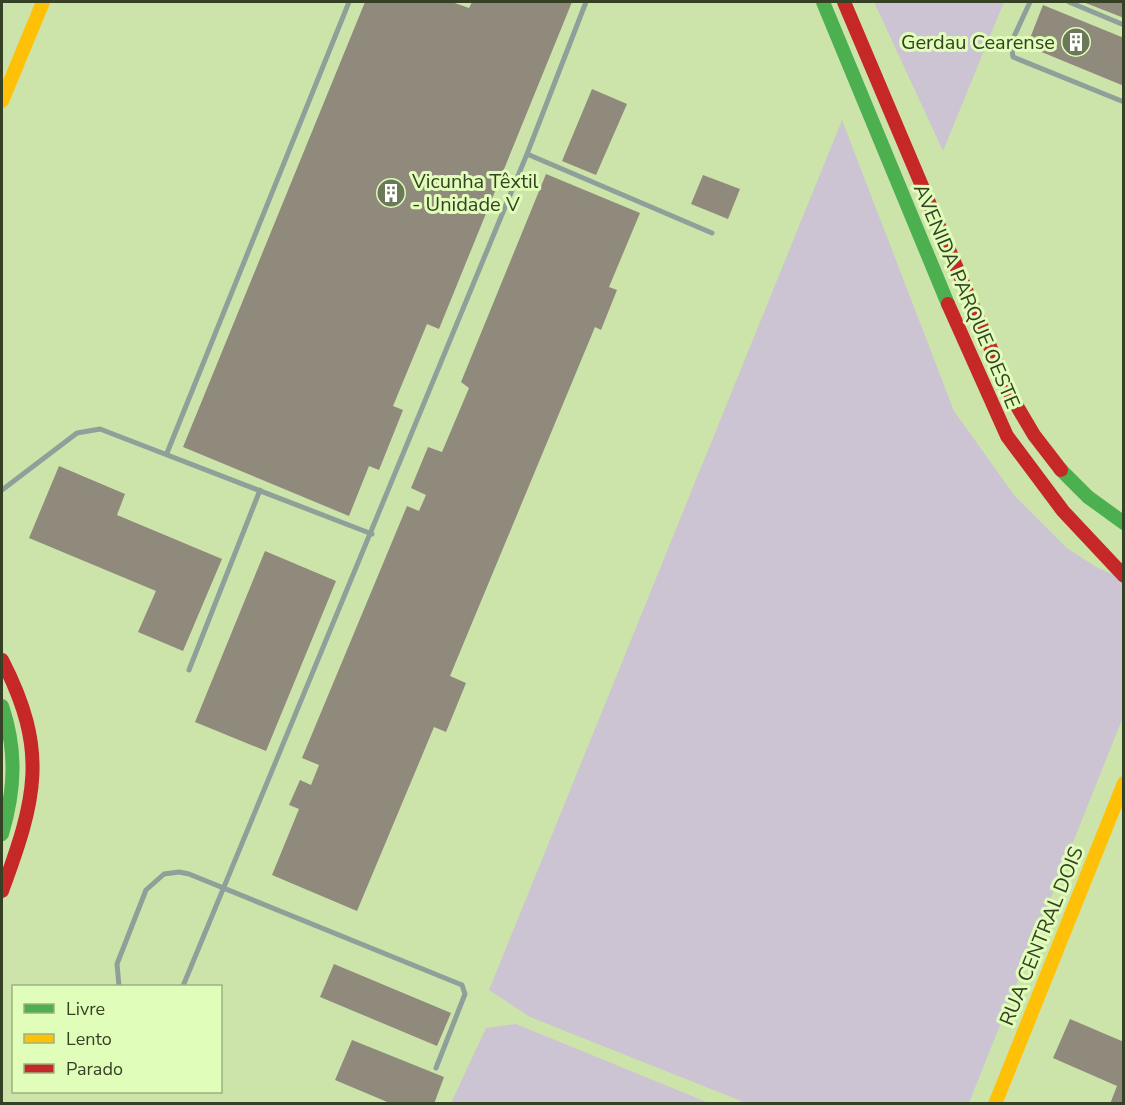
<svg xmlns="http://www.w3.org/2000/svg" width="1125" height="1105" viewBox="0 0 1125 1105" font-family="'Nunito Sans',sans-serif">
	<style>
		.built { fill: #cce4aa; fill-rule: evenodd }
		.green { fill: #ccc4d2 }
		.building { fill: #8f8a7c }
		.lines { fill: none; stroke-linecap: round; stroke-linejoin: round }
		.lane { stroke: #8ea099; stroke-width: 5 }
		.fast { stroke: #4caf50; stroke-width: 14 }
		.slow { stroke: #ffc107; stroke-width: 14 }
		.jam { stroke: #c62828; stroke-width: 14 }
		.labels { text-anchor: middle; stroke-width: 6; stroke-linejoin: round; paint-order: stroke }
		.poi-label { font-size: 20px; fill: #354025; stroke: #e0fdb9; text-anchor: end }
		.street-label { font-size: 20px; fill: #354025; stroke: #e0fdb9 }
	</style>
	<rect width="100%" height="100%" fill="#d1e1bb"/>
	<path class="built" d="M2 2H1123V1103L2 1104ZM14 986H220V1092H14Z"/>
	<path class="green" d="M874 2H1004L943 151Z
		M842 120 954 411 1014 495 1067 548 1096 567 1123 579V717L969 1103H746L530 1017 489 990Z
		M516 1024 709 1103H451L486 1028Z"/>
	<path class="building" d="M365 2H452L469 8 472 2H572L439 329 427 324 393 406 403 410 379 470 369 466 349 516 183 447Z
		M1083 2H1124V18Z
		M1043 5 1124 38V86L1027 46Z
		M592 89 627 104 596 175 562 161Z
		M546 174 640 213 609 287 617 290 601 330 595 327 450 676 466 683 446 732 434 727 357 911 272 875 299 809 289 805 300 780 311 785 319 765 302 758 407 506 419 511 426 495 411 488 428 447 442 452 469 388 461 382Z
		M703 175 740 189 728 219 691 204Z
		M59 466 125 494 117 515 222 559 183 651 138 632 156 591 29 538Z
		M265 551 336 581 266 751 195 722Z
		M334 964 451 1013 437 1046 320 997Z
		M1070 1019 1124 1042V1104H1110L1117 1086 1053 1058Z
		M352 1040 444 1077 434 1104H392L335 1080Z"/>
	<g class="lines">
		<path class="lane" d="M1030 2 1011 43 1013 57 1124 102
			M1069 2 1124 25
			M527 154 712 233
			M167 453 349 2
			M2 490 77 433 100 429 372 534
			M189 670 260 490
			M119 986 117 964 146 890 164 874 179 872 189 874 462 985 465 994 436 1068
			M183 986 527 154 586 2"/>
		<path class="fast" d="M823 2 948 304
			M1061 470 1088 497 1124 523
			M2 706C17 750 15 790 2 834"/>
		<path class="slow" d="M2 101 43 2
			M995 1104 1124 783"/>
		<path class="jam" d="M844 2 1011 396 1034 435 1061 470
			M948 304 1007 436 1063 511 1124 576
			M2 660C49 751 36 799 2 891"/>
	</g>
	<defs>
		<g id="building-disc" transform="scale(1.5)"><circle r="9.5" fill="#6c785a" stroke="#e0fdb9"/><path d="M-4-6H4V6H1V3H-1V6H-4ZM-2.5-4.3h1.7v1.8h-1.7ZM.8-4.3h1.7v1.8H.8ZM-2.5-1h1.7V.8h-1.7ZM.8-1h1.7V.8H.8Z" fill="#fff"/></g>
	</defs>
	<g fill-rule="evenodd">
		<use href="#building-disc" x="1076" y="42"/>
		<use href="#building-disc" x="391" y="193"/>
	</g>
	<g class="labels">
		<g class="poi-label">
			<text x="1055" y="49">Gerdau Cearense</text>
			<text x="412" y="188" text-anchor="start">Vicunha Têxtil<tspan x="412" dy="23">- Unidade V</tspan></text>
		</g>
		<g class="street-label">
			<text transform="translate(967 296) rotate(67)" y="7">AVENIDA PARQUE OESTE</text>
			<text transform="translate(1041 936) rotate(-68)" y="7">RUA CENTRAL DOIS</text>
		</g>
	</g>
	<rect width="1125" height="1105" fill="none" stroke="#354025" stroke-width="6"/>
	<rect x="12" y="985" width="210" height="108" fill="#e0fdb9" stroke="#9cb17e" stroke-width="1.5"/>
	<rect x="24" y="1004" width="30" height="9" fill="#4caf50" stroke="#9cb17e" stroke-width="1.5"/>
	<text x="66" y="1015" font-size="18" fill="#354025">Livre</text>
	<rect x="24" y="1034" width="30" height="9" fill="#ffc107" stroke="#9cb17e" stroke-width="1.5"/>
	<text x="66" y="1045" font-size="18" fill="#354025">Lento</text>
	<rect x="24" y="1064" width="30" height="9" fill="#c62828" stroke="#9cb17e" stroke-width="1.5"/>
	<text x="66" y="1075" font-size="18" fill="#354025">Parado</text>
</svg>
